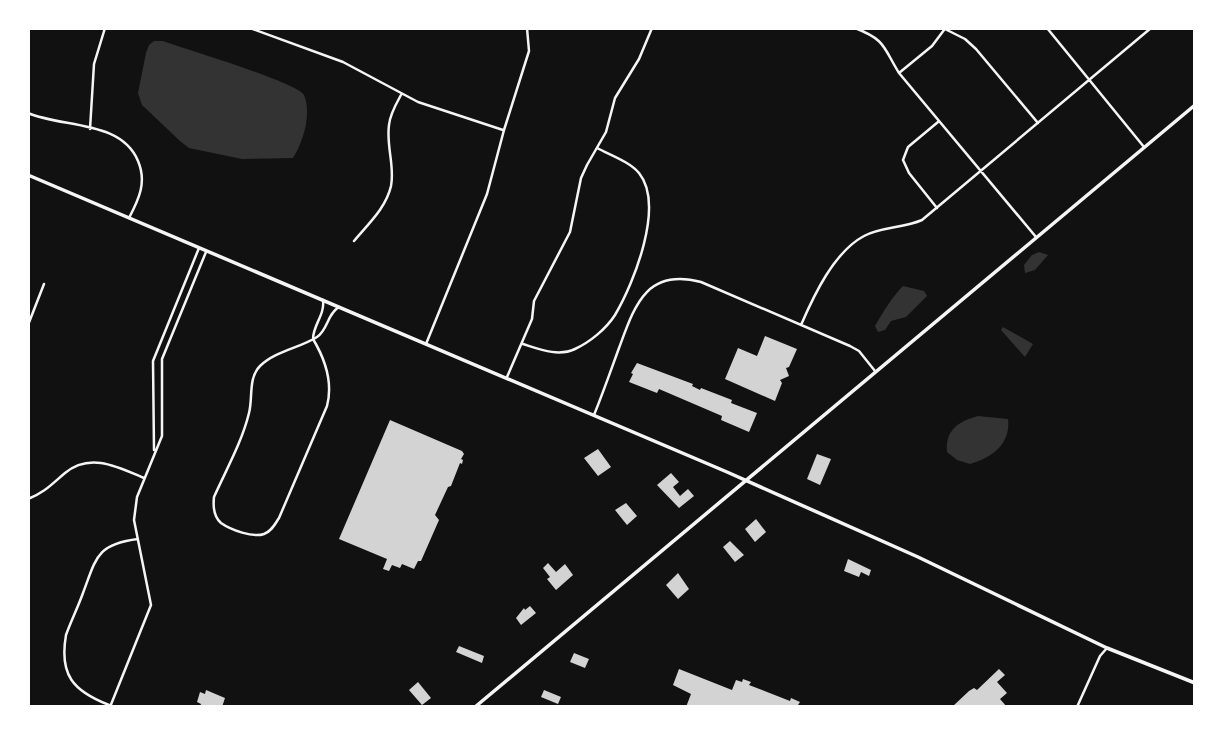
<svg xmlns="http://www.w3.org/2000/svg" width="1223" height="735" viewBox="0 0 1223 735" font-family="'DejaVu Sans',sans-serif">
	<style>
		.water { fill: #333 }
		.building { fill: #d3d3d3 }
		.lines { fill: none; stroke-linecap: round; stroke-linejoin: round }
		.minor { stroke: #f5f5f5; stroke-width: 2.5 }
		.secondary { stroke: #f5f5f5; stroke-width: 3.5 }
		.primary { stroke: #f5f5f5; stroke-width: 3.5 }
	</style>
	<rect width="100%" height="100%" fill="#111"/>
	<path class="water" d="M154 41H163C182 48 299 83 304 95 312 114 303 142 293 158L242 159 189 148 180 141 142 105 138 93 146 53 149 45Z
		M1039 252 1048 255 1035 270 1025 273 1024 265 1032 255Z
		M903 286 924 291 927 296 906 317 891 321 885 330 878 332 875 326C883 312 892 297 903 286Z
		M1003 327 1033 344 1025 357 1001 330Z
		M978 416 1008 419C1011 444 992 458 970 464L957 460 947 452C945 430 959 421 978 416Z"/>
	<path class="building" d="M765 336 797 349 789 367 786 368 789 376 780 380 782 383 775 401 725 379 738 348 757 356Z
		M637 363 693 384 692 386 700 390 701 388 732 400 731 403 757 413 749 432 721 420 722 416 659 389 657 393 629 382 633 374 631 373Z
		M390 420 462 451 464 454 461 459 463 460 462 464 460 463 451 486 448 487 435 515 439 520 421 561H418L414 569 402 564 400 568 392 565 389 571 383 569 387 559 339 539Z
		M598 449 611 467 598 476 584 458Z
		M817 454 831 459 820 485 807 479Z
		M671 473 679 482 673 487 680 496 688 489 694 496 679 508 657 485Z
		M626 503 637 516 627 525 615 510Z
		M756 519 766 532 755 542 745 529Z
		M730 541 744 555 735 562 723 547Z
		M848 559 871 570 869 576 861 572 859 577 844 571Z
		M548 563 556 572 565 564 573 575 556 590 547 579 550 577 543 568Z
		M678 573 689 589 678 599 666 585Z
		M530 606 536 613 521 625 516 618 524 608 525 610Z
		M459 646 484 656 482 663 456 652Z
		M574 653 589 659 585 668 570 662Z
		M679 669 732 690 736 680 742 682 743 679 751 682 749 685 790 701 791 698 800 702 798 705 803 707H686L691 694 673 685Z
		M999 669 1005 675 997 682 1007 693 1000 699 1007 707H952L969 691 974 688 977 690Z
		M418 682 431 698 422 705 409 690Z
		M206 690 225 698 222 707H200L201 704 197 702 200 692 205 694Z
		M544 690 561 697 558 704 541 697Z"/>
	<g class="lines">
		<path class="minor" d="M250 28 343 62 418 102 503 130
			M855 28C886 40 883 47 899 73L1036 237
			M1047 28 1144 147
			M945 29 965 39 976 49 1038 123
			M899 73 932 46 944 30
			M28 113C63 128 121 120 138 161 147 182 139 199 129 218
			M90 129 94 64 105 28
			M937 208 909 173 903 160 908 147 938 122
			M354 241C368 224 386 208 391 186 395 166 386 146 389 125 390 114 396 104 401 95
			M323 300C325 315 313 325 313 339 325 359 333 383 327 406L279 518C275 524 272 531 264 534 253 538 231 530 221 523 214 517 213 506 214 497 226 470 242 442 249 413 253 398 248 378 260 366 275 351 300 348 317 337 328 330 327 314 339 307
			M28 325 44 284
			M801 325C814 295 834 252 864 236 880 227 904 228 922 220L1151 28
			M426 344 487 194 504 130 529 51 527 28
			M523 344C539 349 558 357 575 349 590 342 606 329 615 315 634 283 665 205 639 173 630 162 610 155 597 148
			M507 377 532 319 534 301 570 232 581 178 587 165 606 132 615 98 639 59 652 28
			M594 415C603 393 611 370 619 348 635 305 646 268 701 282L850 346 859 351 875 371
			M154 450 153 361 199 248
			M28 499C44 493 52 484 65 473 90 452 118 467 144 478
			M109 705C73 691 59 675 66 635 71 621 78 607 83 593 96 559 96 544 138 539
			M110 707 151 605 134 520 137 497 162 436V359L206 252
			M1077 707 1100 656 1107 648"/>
		<path class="secondary" d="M28 175 727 472 918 557 1107 648 1195 683"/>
		<path class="primary" d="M475 707 1195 105"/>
	</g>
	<rect width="1223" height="735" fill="none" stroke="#ffffff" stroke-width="60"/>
</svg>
